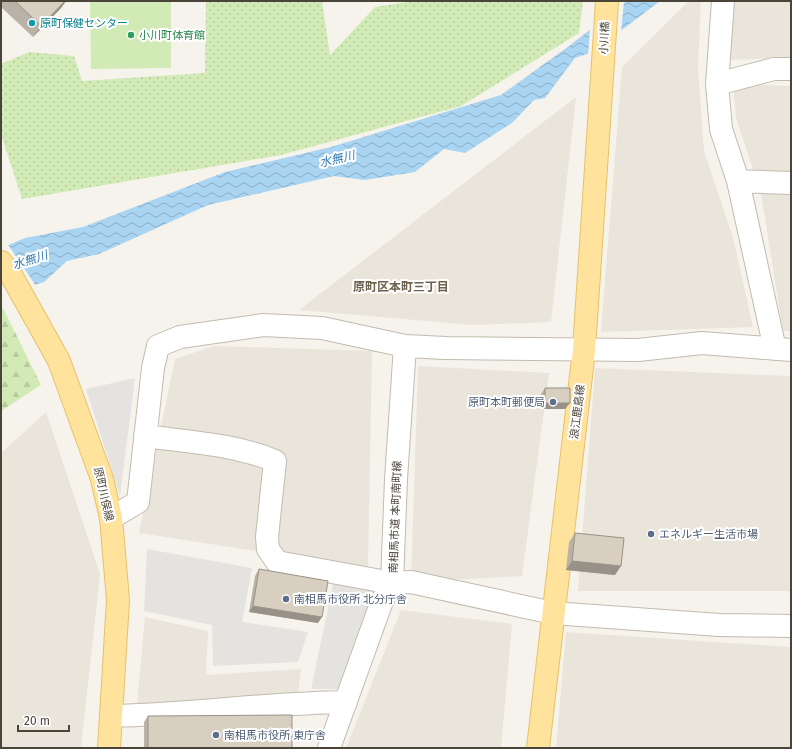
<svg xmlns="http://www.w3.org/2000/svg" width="792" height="749" viewBox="0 0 792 749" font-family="'Fira Sans','Noto Sans JP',sans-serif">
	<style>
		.residential { fill: #eae5da }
		.grass { fill: url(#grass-dots) }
		.forest { fill: url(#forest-firs) }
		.park { fill: #d2eab5 }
		.parking { fill: #e5e3e0 }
		.water { fill: url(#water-waves) }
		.pier { fill: #f6f3ec }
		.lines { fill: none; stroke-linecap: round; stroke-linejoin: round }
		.minor-casing { stroke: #c2bbae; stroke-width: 24 }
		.major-casing { stroke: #e6c16a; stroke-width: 24 }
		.minor { stroke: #fff; stroke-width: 22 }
		.major { stroke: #ffe39c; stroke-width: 22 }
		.wall { fill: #bab2a6 }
		.shaded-wall { fill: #979187 }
		.building { fill: #d8cfc1; stroke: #979187 }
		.culture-dot { fill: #0f9aa8; stroke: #fff; stroke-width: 1.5 }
		.leisure-dot { fill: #2e9e5b; stroke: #fff; stroke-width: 1.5 }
		.service-dot { fill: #5c6f8a; stroke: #fff; stroke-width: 1.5 }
		.labels { text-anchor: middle; stroke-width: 4; stroke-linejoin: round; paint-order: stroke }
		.culture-label { font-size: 11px; fill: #0d838f; stroke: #fff; text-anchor: start }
		.leisure-label { font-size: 11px; fill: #27864d; stroke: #fff; text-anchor: start }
		.street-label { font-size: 11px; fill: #4b4439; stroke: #fff }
		.service-label { font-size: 11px; fill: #4e5e75; stroke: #fff; text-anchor: start }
		.water-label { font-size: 12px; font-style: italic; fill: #2e7ab2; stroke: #fff }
		.neighbourhood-label { font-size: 12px; font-weight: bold; fill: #6e6250; stroke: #fff }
	</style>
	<defs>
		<pattern id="grass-dots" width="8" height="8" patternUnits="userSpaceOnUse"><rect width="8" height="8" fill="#d2eab5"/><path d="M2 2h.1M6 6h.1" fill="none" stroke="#b6ca9c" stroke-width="1.8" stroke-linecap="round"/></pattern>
		<pattern id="forest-firs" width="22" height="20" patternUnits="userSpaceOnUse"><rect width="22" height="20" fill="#d2eab5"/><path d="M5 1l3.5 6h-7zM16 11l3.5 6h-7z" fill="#b6ca9c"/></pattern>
		<pattern id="water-waves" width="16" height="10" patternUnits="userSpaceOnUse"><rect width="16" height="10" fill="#a9d4f2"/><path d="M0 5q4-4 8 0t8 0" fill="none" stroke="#8caec5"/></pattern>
	</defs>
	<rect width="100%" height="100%" fill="#f6f3ec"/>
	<path class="residential" d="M689 1H701L698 67 704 151 733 237 753 327 601 332 622 67Z
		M732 1H791V58L726 60Z
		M733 84 791 86V331H783L761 193 736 118Z
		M576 97 551 322 473 325 299 310Z
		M214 346 372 351 368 568 139 533 175 359Z
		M418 366 549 373 522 576 411 582Z
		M595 368 791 376V591H578Z
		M46 412 100 574 81 748H1V453Z
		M401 610 512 624 501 748H346Z
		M145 617 208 631 206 675 301 669 298 693 137 704Z
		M566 632 791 647V748H556Z"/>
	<path class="grass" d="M206 1H322L330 55 375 7 414 1H583L579 33 461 106 281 155 22 199 1 134V64L29 52 74 56 82 81 205 73Z"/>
	<path class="forest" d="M1 308H3L41 385 1 411Z"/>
	<path class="park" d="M90 1H171V68L91 69Z"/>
	<path class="parking" d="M135 378 120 496 86 389Z
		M147 549 252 568 242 622 308 632 298 662 213 666 212 625 144 611Z
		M334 580 374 588 340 689H311Z"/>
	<path class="water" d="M627 1H660L593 52 575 58 545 98 534 100 512 123 465 153 444 149 415 172 365 180 334 176 208 205 99 254 67 261 44 282 1 296V248L25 238 83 227 225 172 331 147 501 95 569 46Z"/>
	<path class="pier" d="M624 1 621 33 594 54 588 56 590 27Z
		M7 243 36 286 1 298V245Z"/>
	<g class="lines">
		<g class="minor-casing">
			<path id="minor" d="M723 1 717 84 721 129 738 181 775 349
				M717 84 774 69H791
				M738 181 791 183
				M145 436C188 442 235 444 275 461L267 537 268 549 277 562 392 583 411 582 553 613 719 625 791 626
				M111 518 138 502 153 368 158 346 180 337 263 325 322 328 405 346 446 348 638 350 702 343 791 350
				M113 716C191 714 268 703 346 702
				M329 748 382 601 392 583 396 479 405 346"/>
		</g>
		<g class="major-casing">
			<path id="major" d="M1 262 10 273 59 361 102 479 111 518 118 600 109 748
				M538 748 584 350 607 1"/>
		</g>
		<use href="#minor" class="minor"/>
		<use href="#major" class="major"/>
	</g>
	<path class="wall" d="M1 1H66L61 8 33 37 1 7Z
		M545 388 565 409H541V394Z
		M575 533 615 575 566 570 569 542Z
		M259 569 318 623 249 612 255 576Z
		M148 716 292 748H144V722Z"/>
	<path class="shaded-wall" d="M65 1H66L61 8 33 37 41 26Z
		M545 403H570L565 409H541Z
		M572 561 621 566 615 575 566 570Z
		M253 606 322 617 318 623 249 612Z"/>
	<path class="building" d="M15 1H65L41 26Z
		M545 388H570V403H545Z
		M575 533 624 538 621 566 572 561Z
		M259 569 328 581 322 617 253 606Z
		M292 715V748H148V716Z"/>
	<circle class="culture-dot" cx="32" cy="23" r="4"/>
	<circle class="leisure-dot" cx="131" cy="35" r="4"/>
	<g class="service-dot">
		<circle cx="553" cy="402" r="4"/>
		<circle cx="651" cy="534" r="4"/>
		<circle cx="286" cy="599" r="4"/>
		<circle cx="216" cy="735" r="4"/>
	</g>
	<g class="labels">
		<g class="culture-label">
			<text x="40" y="27">原町保健センター</text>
		</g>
		<g class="leisure-label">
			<text x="139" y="39">小川町体育館</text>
		</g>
		<g class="street-label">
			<text transform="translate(604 38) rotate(-87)" y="4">小川橋</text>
			<text transform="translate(577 412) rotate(-83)" y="4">浪江鹿島線</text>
			<text transform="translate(104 494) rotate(77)" y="4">原町川俣線</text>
			<text transform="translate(395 517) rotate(-88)" y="4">南相馬市道 本町南町線</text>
		</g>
		<g class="service-label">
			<text x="545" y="406" text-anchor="end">原町本町郵便局</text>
			<text x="659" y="538">エネルギー生活市場</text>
			<text x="294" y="603">南相馬市役所 北分庁舎</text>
			<text x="224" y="739">南相馬市役所 東庁舎</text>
		</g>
		<g class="water-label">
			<text transform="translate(337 159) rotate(-13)" y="4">水無川</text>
			<text transform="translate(30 260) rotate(-18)" y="4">水無川</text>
		</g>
		<g class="neighbourhood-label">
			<text x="401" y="291">原町区本町三丁目</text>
		</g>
	</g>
	<rect width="792" height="749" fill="none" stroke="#4b4439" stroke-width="4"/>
	<path d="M18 725v6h51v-6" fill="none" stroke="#4b4439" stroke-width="2"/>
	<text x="24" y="725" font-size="12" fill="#4b4439" stroke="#ffffff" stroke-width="3" paint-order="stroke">20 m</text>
</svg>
